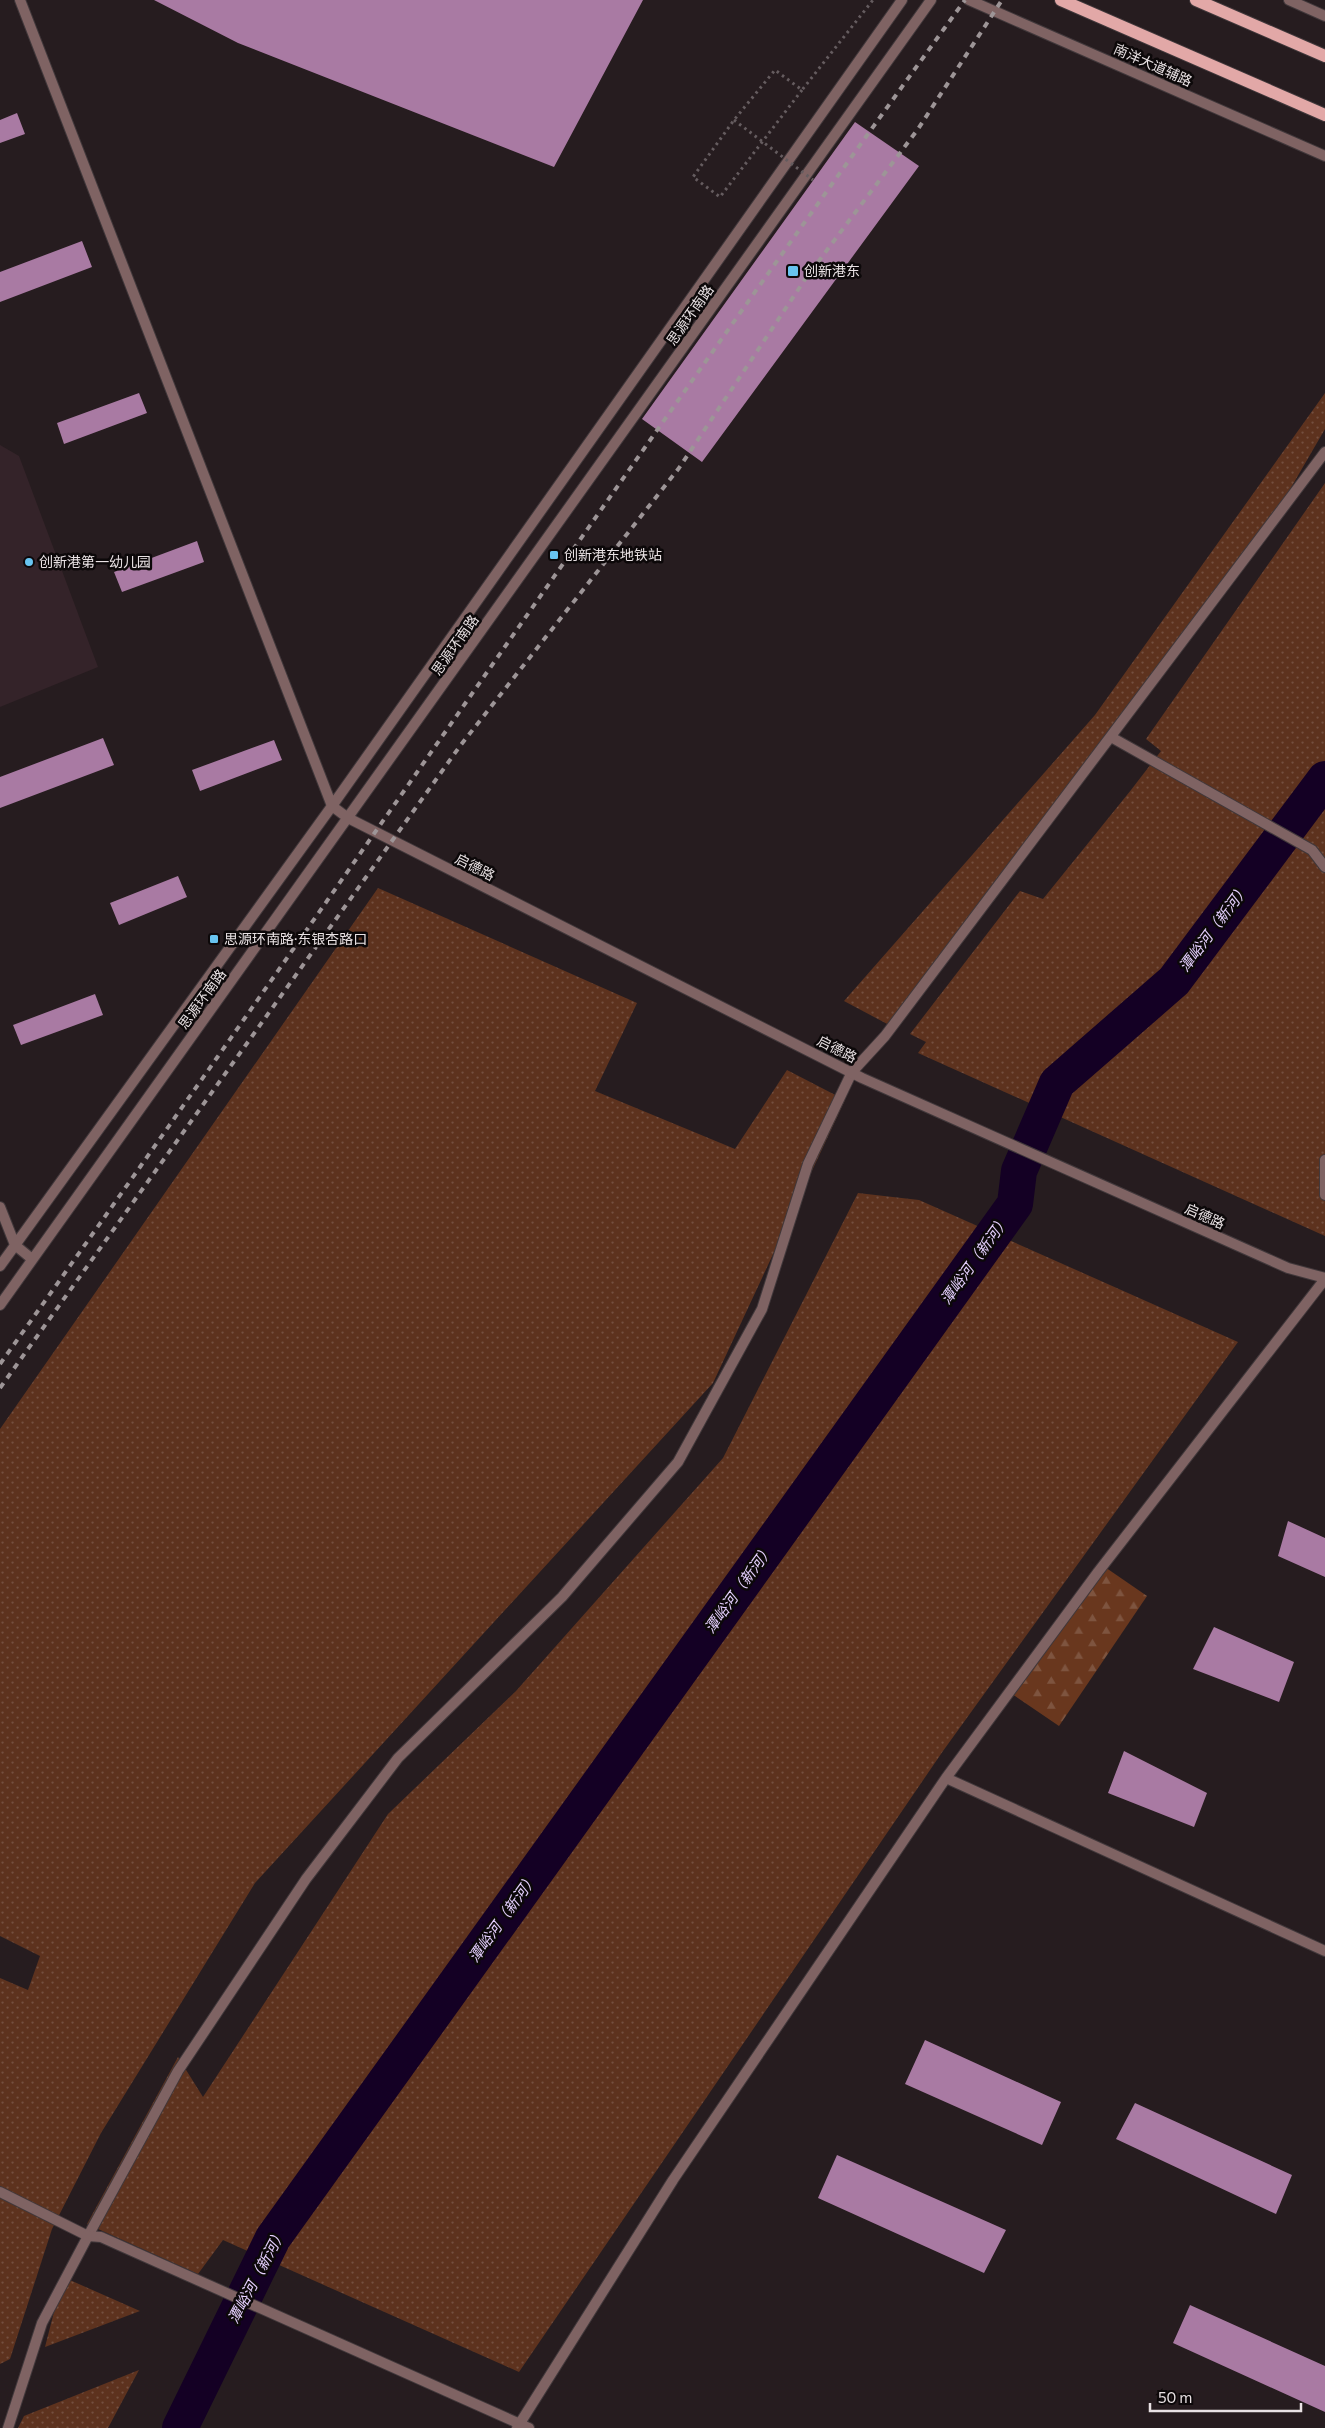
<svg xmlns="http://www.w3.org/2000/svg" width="1325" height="2428" viewBox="0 0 1325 2428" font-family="Commissioner,'Noto Sans SC',sans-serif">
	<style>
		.built { fill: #342329 }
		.green { fill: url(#green-dots) }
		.forest { fill: url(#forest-firs) }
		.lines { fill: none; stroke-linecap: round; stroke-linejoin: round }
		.river { stroke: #140024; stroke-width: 36 }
		.building { fill: #a97aa3 }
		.service-casing { stroke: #41383b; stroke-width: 12 }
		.minor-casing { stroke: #41383b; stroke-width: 12 }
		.tertiary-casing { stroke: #41383b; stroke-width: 12 }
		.primary-casing { stroke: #41383b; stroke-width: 14 }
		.path { stroke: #655c5f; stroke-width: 3; stroke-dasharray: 2.5 4; stroke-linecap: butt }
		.service { stroke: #7f6363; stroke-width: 10 }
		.minor { stroke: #7f6363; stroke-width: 10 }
		.tertiary { stroke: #7f6363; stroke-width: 10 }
		.primary { stroke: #e2a8a7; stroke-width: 12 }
		.rail { stroke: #9d9597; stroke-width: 4; stroke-dasharray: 6 6; stroke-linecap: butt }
		.path-bridge { stroke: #655c5f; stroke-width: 3; stroke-dasharray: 2.5 4; stroke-linecap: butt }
		.poi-dot { fill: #68c4f0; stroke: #0c0809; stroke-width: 2 }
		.labels { text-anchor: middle; stroke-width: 5; stroke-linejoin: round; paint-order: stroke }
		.street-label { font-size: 14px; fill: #e9e2e4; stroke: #0c0809 }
		.poi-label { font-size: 14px; fill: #e9e2e4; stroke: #0c0809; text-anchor: start }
		.water-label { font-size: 15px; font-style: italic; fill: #e5d0fe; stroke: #0c0809 }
	</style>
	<defs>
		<pattern id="green-dots" width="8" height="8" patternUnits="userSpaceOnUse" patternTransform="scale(1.25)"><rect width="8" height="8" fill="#5d321e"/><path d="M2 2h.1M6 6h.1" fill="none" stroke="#744f3f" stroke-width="1.8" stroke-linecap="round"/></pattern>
		<pattern id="forest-firs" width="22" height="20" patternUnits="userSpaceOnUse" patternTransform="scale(1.25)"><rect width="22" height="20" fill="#69371e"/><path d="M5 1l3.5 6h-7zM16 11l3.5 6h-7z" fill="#7e543f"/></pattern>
	</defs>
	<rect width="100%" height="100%" fill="#261c1f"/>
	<path class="built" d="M0 445 19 456 98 667 0 707Z"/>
	<path class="green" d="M1325 393V429L1249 560 891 1026 844 1001 1095 715Z
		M1325 483V1236L918 1053 926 1042 910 1034 1020 891 1043 899 1131 790 1161 751 1146 739Z
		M378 888 637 1003 595 1091 735 1149 787 1070 845 1100 713 1383 255 1883 101 2133 52 2229 10 2359 0 2364V1978L28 1990 40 1956 0 1936V1429Z
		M858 1193 919 1200 1238 1342 943 1751 519 2372 223 2240 198 2274 87 2224 178 2057 203 2097 388 1814 516 1691 723 1458Z
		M63 2277 140 2311 45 2347Z
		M139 2370 108 2428H18L24 2416Z"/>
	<path class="forest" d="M1099 1563 1147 1596 1059 1726 1009 1692Z"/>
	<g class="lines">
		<path class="river" d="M180 2428 273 2238 1015 1204 1019 1171 1057 1083 1174 981 1325 779"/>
	</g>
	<path class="building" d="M154 0H643L554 167 238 43Z
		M17 113 25 134 0 143V120Z
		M855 122 919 166 702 462 642 419Z
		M82 241 92 267 0 302V272Z
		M139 393 147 413 64 444 57 423Z
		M197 541 204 562 122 592 114 572Z
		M103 738 114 765 0 808V777Z
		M274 740 282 760 200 791 192 770Z
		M178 876 187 897 119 925 110 903Z
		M95 994 103 1015 21 1045 13 1025Z
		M1288 1521 1325 1538V1577L1278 1556Z
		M1214 1627 1294 1662 1279 1702 1193 1669Z
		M1124 1751 1207 1793 1194 1827 1108 1793Z
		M925 2040 1061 2102 1042 2145 905 2084Z
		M1135 2103 1292 2175 1276 2214 1116 2139Z
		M837 2155 1006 2230 984 2273 818 2198Z
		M1190 2305 1325 2366V2412L1173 2343Z"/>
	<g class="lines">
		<g class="service-casing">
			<path id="service" d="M1111 737 1312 850 1325 867
				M1325 1160V1195
				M8 2428 42 2323 88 2236 178 2071 306 1879 398 1758 562 1597 678 1462 762 1309 808 1164 852 1072 885 1036 1325 452"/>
		</g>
		<g class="minor-casing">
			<path id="minor" d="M969 0 1325 156
				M1289 0 1325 16"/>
		</g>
		<g class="tertiary-casing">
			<path id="tertiary" d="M20 0 332 806 348 818 862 1078 1288 1268 1325 1278
				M0 1207 15 1245 32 1259
				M0 1266 332 806 902 0
				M0 1305 931 0
				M946 1778 1325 1951
				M0 2192 88 2236 101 2237 529 2428
				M517 2428 673 2180 946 1778 1098 1572 1325 1279"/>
		</g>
		<g class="primary-casing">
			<path id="primary" d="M1061 0 1325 115
				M1196 0 1325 56"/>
		</g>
		<path class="path" d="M802 90 720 197 693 177 734 120 775 70 802 90 873 0"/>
		<use href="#service" class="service"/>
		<use href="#minor" class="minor"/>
		<use href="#tertiary" class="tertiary"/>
		<use href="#primary" class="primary"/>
		<path class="rail" d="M0 1364C324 911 637 450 965 0
			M0 1388 460 746 679 468 806 278 918 129 1002 0"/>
		<path class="path-bridge" d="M734 120 813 180"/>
	</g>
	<g class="poi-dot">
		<rect x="787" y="265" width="12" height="12" rx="2.5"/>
		<rect x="549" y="550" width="10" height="10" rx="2.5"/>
		<circle cx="29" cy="562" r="5"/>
		<rect x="209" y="934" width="10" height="10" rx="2.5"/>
	</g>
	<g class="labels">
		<g class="street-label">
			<text transform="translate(1153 65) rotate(24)" y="5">南洋大道辅路</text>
			<text transform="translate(690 315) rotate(-55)" y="5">思源环南路</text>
			<text transform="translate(455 645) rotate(-55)" y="5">思源环南路</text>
			<text transform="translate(475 867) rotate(27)" y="5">启德路</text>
			<text transform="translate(202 999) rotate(-54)" y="5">思源环南路</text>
			<text transform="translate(837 1049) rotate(27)" y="5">启德路</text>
			<text transform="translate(1205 1216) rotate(24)" y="5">启德路</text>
		</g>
		<g class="poi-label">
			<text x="804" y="276">创新港东</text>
			<text x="564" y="560">创新港东地铁站</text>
			<text x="39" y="567">创新港第一幼儿园</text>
			<text x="224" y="944">思源环南路·东银杏路口</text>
		</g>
		<g class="water-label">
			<text transform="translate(1214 928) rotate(-53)" y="5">潭峪河（新河）</text>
			<text transform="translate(975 1260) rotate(-54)" y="5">潭峪河（新河）</text>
			<text transform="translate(739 1589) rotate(-54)" y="5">潭峪河（新河）</text>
			<text transform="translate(503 1918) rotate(-54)" y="5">潭峪河（新河）</text>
			<text transform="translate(257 2276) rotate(-62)" y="5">潭峪河（新河）</text>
		</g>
	</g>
	<path d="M1150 2403v8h151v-8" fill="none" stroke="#e9e2e4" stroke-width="2.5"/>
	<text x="1158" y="2403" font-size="15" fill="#e9e2e4" stroke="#0c0809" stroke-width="4" paint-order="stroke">50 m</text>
</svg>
